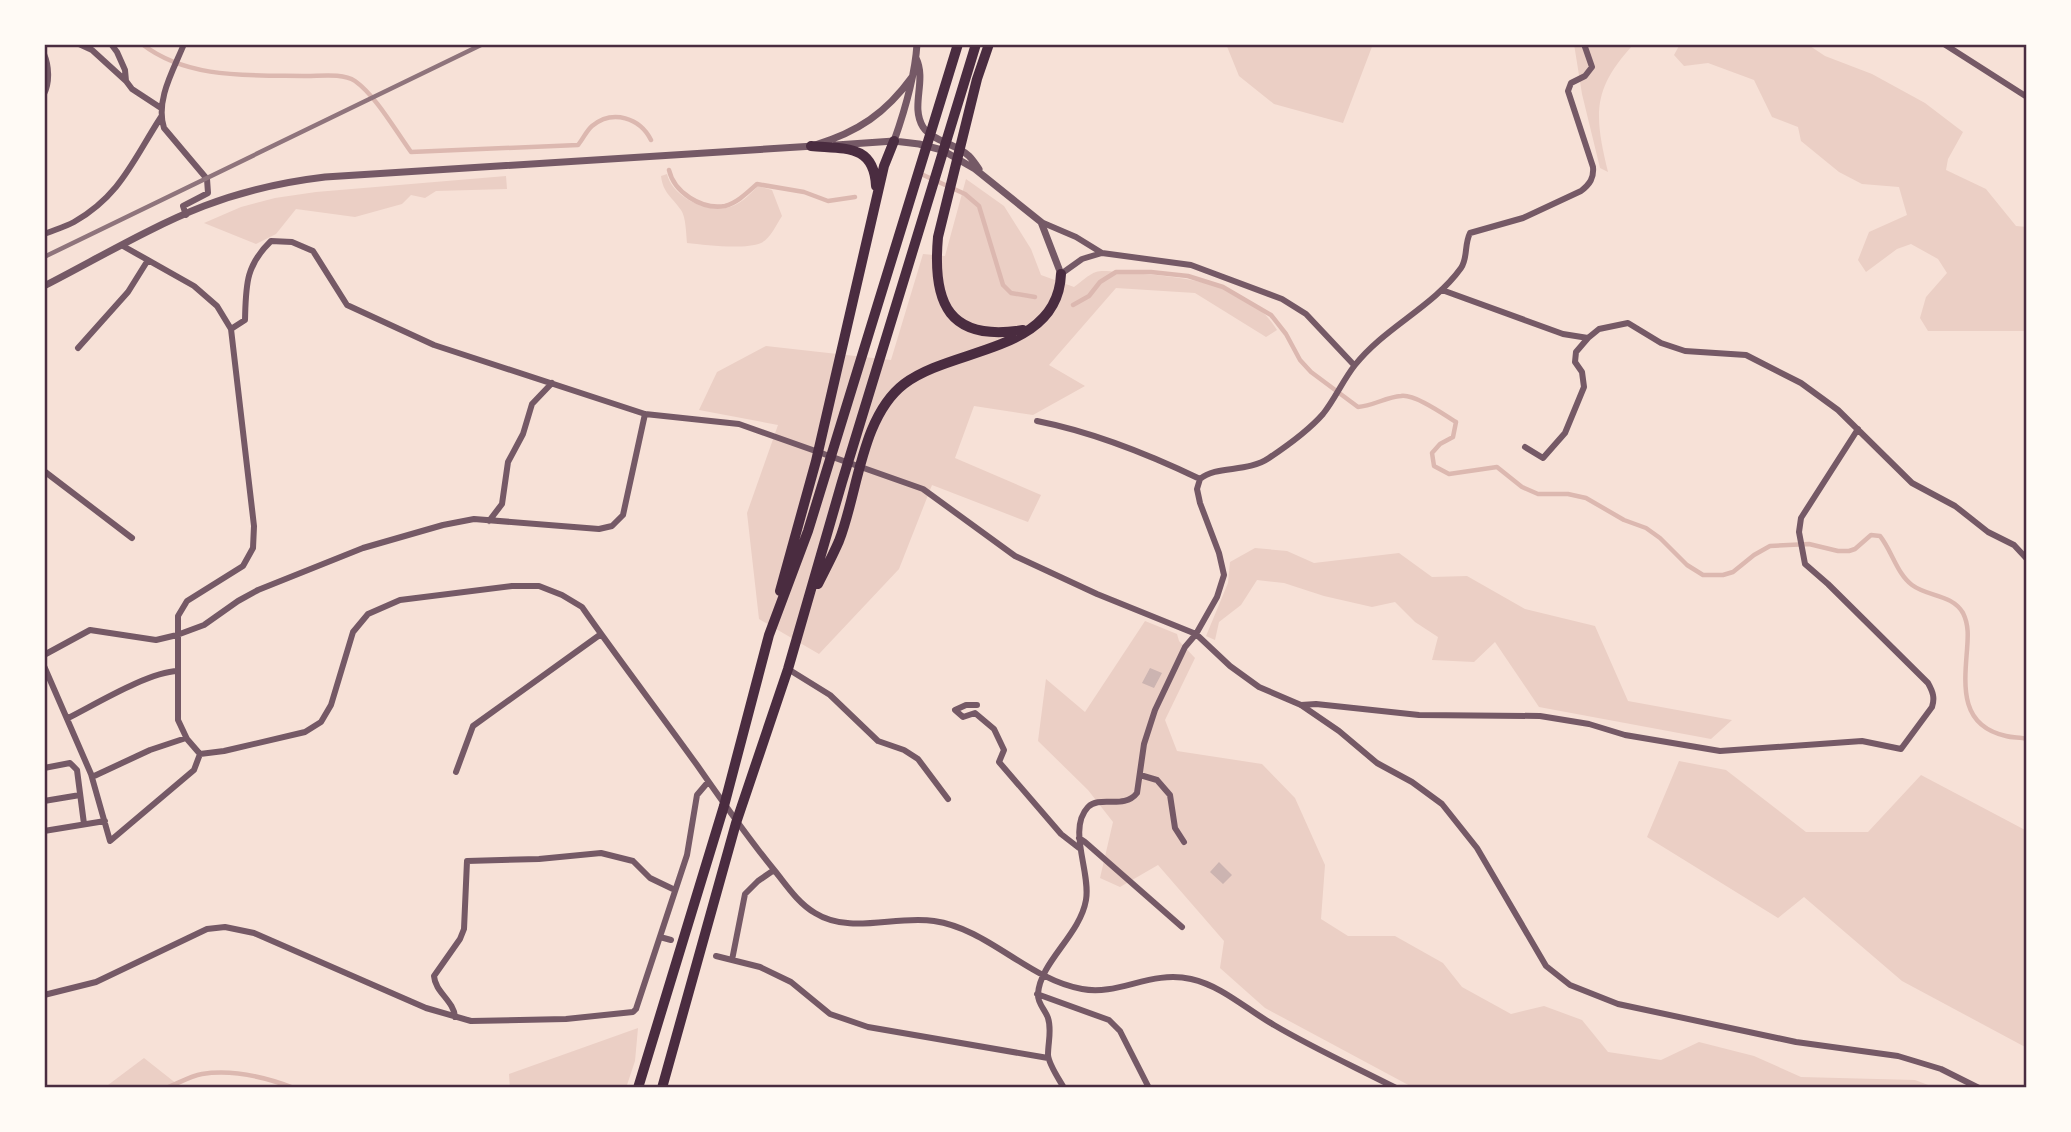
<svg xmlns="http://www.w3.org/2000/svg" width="2071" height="1132" viewBox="0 0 2071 1132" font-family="Signika,sans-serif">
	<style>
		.green { fill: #ebcfc5 }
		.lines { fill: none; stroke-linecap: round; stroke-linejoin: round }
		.stream { stroke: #dcb8b0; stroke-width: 4.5 }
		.building { fill: #ccb4b1 }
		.minor { stroke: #755966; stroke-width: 6 }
		.tertiary { stroke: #755966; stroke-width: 7 }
		.trunk { stroke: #4a2c40; stroke-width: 10 }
		.rail { stroke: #8f747c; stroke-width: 4.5 }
		.neatline { fill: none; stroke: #4a2c40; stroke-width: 2.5 }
	</style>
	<rect width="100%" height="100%" fill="#f7e1d7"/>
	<path class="green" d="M1226 44H1373L1343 123 1274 104 1239 76Z
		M1574 44H1634C1592 89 1594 114 1608 172L1600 168 1582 94Z
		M1680 44H1807L1825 56 1872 74 1925 103 1963 132 1948 159 1946 170 1986 189 2016 226 2027 227V331H1928L1920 318 1926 297 1947 273 1938 259 1911 244 1897 249 1866 272 1858 260 1869 232 1907 215 1899 187 1862 184 1839 172 1801 141 1798 127 1772 117 1754 80 1708 63 1684 66 1674 55Z
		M667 174C672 196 704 212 726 208 739 206 749 195 758 186L772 190 782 216C776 225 771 238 761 243 744 250 706 245 687 243 686 233 686 217 681 210 672 197 663 193 661 176Z
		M506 176 507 189 436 191 425 198 411 195 402 204 355 217 296 209 276 234 256 244 204 223 241 207 275 198 316 192Z
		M966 179 1004 206 1031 249 1041 275 1074 287C1080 283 1089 274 1096 272 1104 269 1119 273 1128 273 1178 276 1249 282 1277 330L1266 337 1195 293 1116 288 1049 365 1085 386 1033 415 974 406 955 458 1041 495 1028 522 932 485 899 569 819 654 759 619 747 513 778 425 699 410 717 372 766 346 891 360 923 254 945 256Z
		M1255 548 1287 551 1314 563 1399 553 1432 577 1467 576 1525 609 1595 626 1628 701 1732 720 1711 739 1539 707 1495 642 1474 662 1432 660 1438 637 1415 622 1395 602 1372 607 1324 596 1284 583 1257 580 1241 605 1219 622 1215 640 1206 636 1228 583 1230 562Z
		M1145 621 1177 634 1179 641 1195 658 1165 720 1177 751 1262 764 1295 798 1325 865 1321 919 1348 936H1395L1443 963 1462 987 1511 1014 1544 1006 1582 1020 1608 1052 1661 1060 1699 1042 1754 1056 1801 1077 1915 1080 1936 1088H1522L1518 1086 1513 1088H1414L1265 1008 1220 968 1224 941 1158 865 1120 887 1100 878 1113 822 1088 790 1038 741 1046 679 1085 712Z
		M1679 761 1726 770 1806 832H1868L1921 775 2027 831V1048L1902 981 1804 897 1778 918 1647 837Z
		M638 1028 635 1061 626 1088H510L509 1074Z
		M144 1058 182 1088H104Z"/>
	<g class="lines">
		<path class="stream" d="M142 44C188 80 252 75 307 76 321 76 343 73 355 81 376 96 395 130 411 152L578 145C583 139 587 130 592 126 613 109 640 118 651 140
			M669 170C674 192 701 210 725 206 737 203 748 192 757 184L804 192 828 201 855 197
			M921 174 965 194 979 206 1003 285 1011 293 1035 297
			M1073 305 1089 296 1100 282 1116 272H1151L1188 276 1223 287 1271 315 1286 334 1300 360 1311 372 1358 407C1373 406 1386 397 1401 396 1415 394 1443 414 1456 422L1453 437 1440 444 1432 453 1434 466 1449 474 1497 467 1522 487 1538 494H1568L1586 498 1624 520 1646 528 1660 538 1687 565 1703 575H1723L1733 572 1754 555 1770 546 1809 544 1838 551H1849L1855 549 1871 535 1880 536C1892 551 1897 574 1912 585 1928 597 1952 594 1963 613 1969 625 1968 637 1967 650 1964 687 1960 726 2006 736 2013 738 2020 737 2027 739
			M166 1088C177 1084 190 1076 202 1074 233 1069 265 1077 294 1088
			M595 1088H598"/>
	</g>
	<path class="building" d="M1150 668 1162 673 1154 688 1142 683Z
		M1219 862 1232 875 1223 884 1210 872Z"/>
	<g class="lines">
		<path class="minor" d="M79 44 92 50 126 81
			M111 44 117 52 125 70 126 81 132 89 161 108
			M184 44C174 69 155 100 164 128L207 179 208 193 183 206 186 215
			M1944 44 2027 97
			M44 54C49 66 50 82 44 94
			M1041 222 1076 237 1102 253
			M44 234C54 230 65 227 74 222 121 195 133 160 161 117
			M123 246 194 286 217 306 231 329 254 526 253 548 243 566 187 601 178 616V720L187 739 200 754 224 751 305 732 321 722 331 705 353 632 368 614 400 600 512 586H539L562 595 582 607C619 660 659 712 697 765 722 801 747 837 775 871 787 886 798 903 815 913 850 935 895 915 934 921 989 929 1027 979 1082 989 1119 996 1150 970 1191 979 1222 986 1246 1009 1274 1025 1313 1048 1355 1067 1396 1088
			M1061 274 1082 259 1102 253 1191 265 1282 299 1306 314 1354 365
			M1442 290 1563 334 1588 338 1599 329 1628 323 1661 343 1685 351 1746 355 1801 383 1838 410 1912 483 1955 506 1988 532 2014 545 2027 559
			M231 329 245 320C246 286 245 266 271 241L292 242 313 251 347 305 434 345 645 414 739 424 923 489 1015 556 1097 594 1196 634 1230 666 1259 687 1301 705 1339 731 1377 763 1412 782 1442 804 1477 848 1546 966 1570 985 1618 1004 1796 1042 1898 1056 1941 1069 1979 1088
			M78 348 128 292 148 260
			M1037 421C1093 432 1148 454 1200 479
			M1525 447 1543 458 1565 433 1584 387 1582 372 1575 362 1576 352 1588 338
			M44 471 132 538
			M489 521 502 504 508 462 523 434 532 404 552 383
			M44 655 90 630 156 640 177 635 204 625 238 601 258 590 363 548 443 525 474 519 599 529 612 526 623 515 645 414
			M44 666 91 774 110 841 194 770 200 754
			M788 669 830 695 878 741 904 750 918 759 948 799
			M977 705H966L955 710 963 717 975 713 994 729 1004 750 999 762 1061 834 1079 848
			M1301 705 1316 704 1419 715 1540 716 1589 724 1625 735 1720 751 1862 741 1901 749 1932 707C1935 698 1933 692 1928 683L1828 584 1805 564 1799 532 1801 518 1858 429
			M68 718C96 704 148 672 178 671
			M44 768 70 763 77 770 84 824
			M456 772 473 726 601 634
			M1140 775 1157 780 1170 795 1175 828 1184 842
			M92 777 150 750 186 738
			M44 801 80 795
			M44 831 105 821
			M1079 838 1085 842 1182 927
			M660 937 671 940
			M716 956 760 967 791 982 830 1014 868 1027 1048 1058
			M732 960 745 894 758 881 774 870
			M1037 994 1109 1020 1120 1031 1149 1088
			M44 995 96 982 207 929 225 927 254 933 426 1008 471 1021 566 1019 633 1012 636 1009 687 855 697 795 708 782
			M455 1017C454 1001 435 992 434 976L460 939 464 929 467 861 539 859 601 853 633 861 650 878 675 890
			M1064 1088C1059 1079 1049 1065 1048 1055 1048 1042 1052 1030 1048 1018 1045 1009 1037 1003 1038 994 1040 962 1080 935 1086 900 1091 872 1067 829 1088 807 1100 795 1124 810 1137 793L1144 744 1155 710 1185 647 1196 634 1217 597 1224 575 1219 553 1200 503 1197 489 1200 479C1217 465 1247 473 1269 458 1287 446 1309 430 1323 414 1335 399 1343 380 1355 365 1385 327 1433 307 1461 268 1468 258 1464 245 1470 233L1523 218 1581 191C1590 184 1594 178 1593 167L1568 91 1571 83 1585 76 1592 67 1584 44"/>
		<path class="tertiary" d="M916 58C927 81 910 106 923 127 932 141 957 144 969 156 973 160 976 165 979 169
			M894 141C905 110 915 76 917 44
			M815 145C858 132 886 113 912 77
			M836 145 894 141 919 144 942 150 975 169 1041 222 1061 274
			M44 286C95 260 150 227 204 206 243 191 283 182 325 177L814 146"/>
		<path class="trunk" d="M989 44 977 79 938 237C932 304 949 342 1023 330
			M811 146C845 149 874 144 876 186
			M818 584C825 570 833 555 839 541 858 493 861 417 904 384 952 347 1058 353 1061 274
			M780 591 816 461 884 166 894 141
			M638 1088 724 806 769 635 808 531 958 44
			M662 1088 736 823 788 669 842 482 976 44"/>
		<path class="rail" d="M44 257 483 44"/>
	</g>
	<rect width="2071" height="1132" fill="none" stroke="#fffaf5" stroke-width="91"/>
	<rect x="46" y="46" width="1979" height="1040" class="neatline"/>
</svg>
